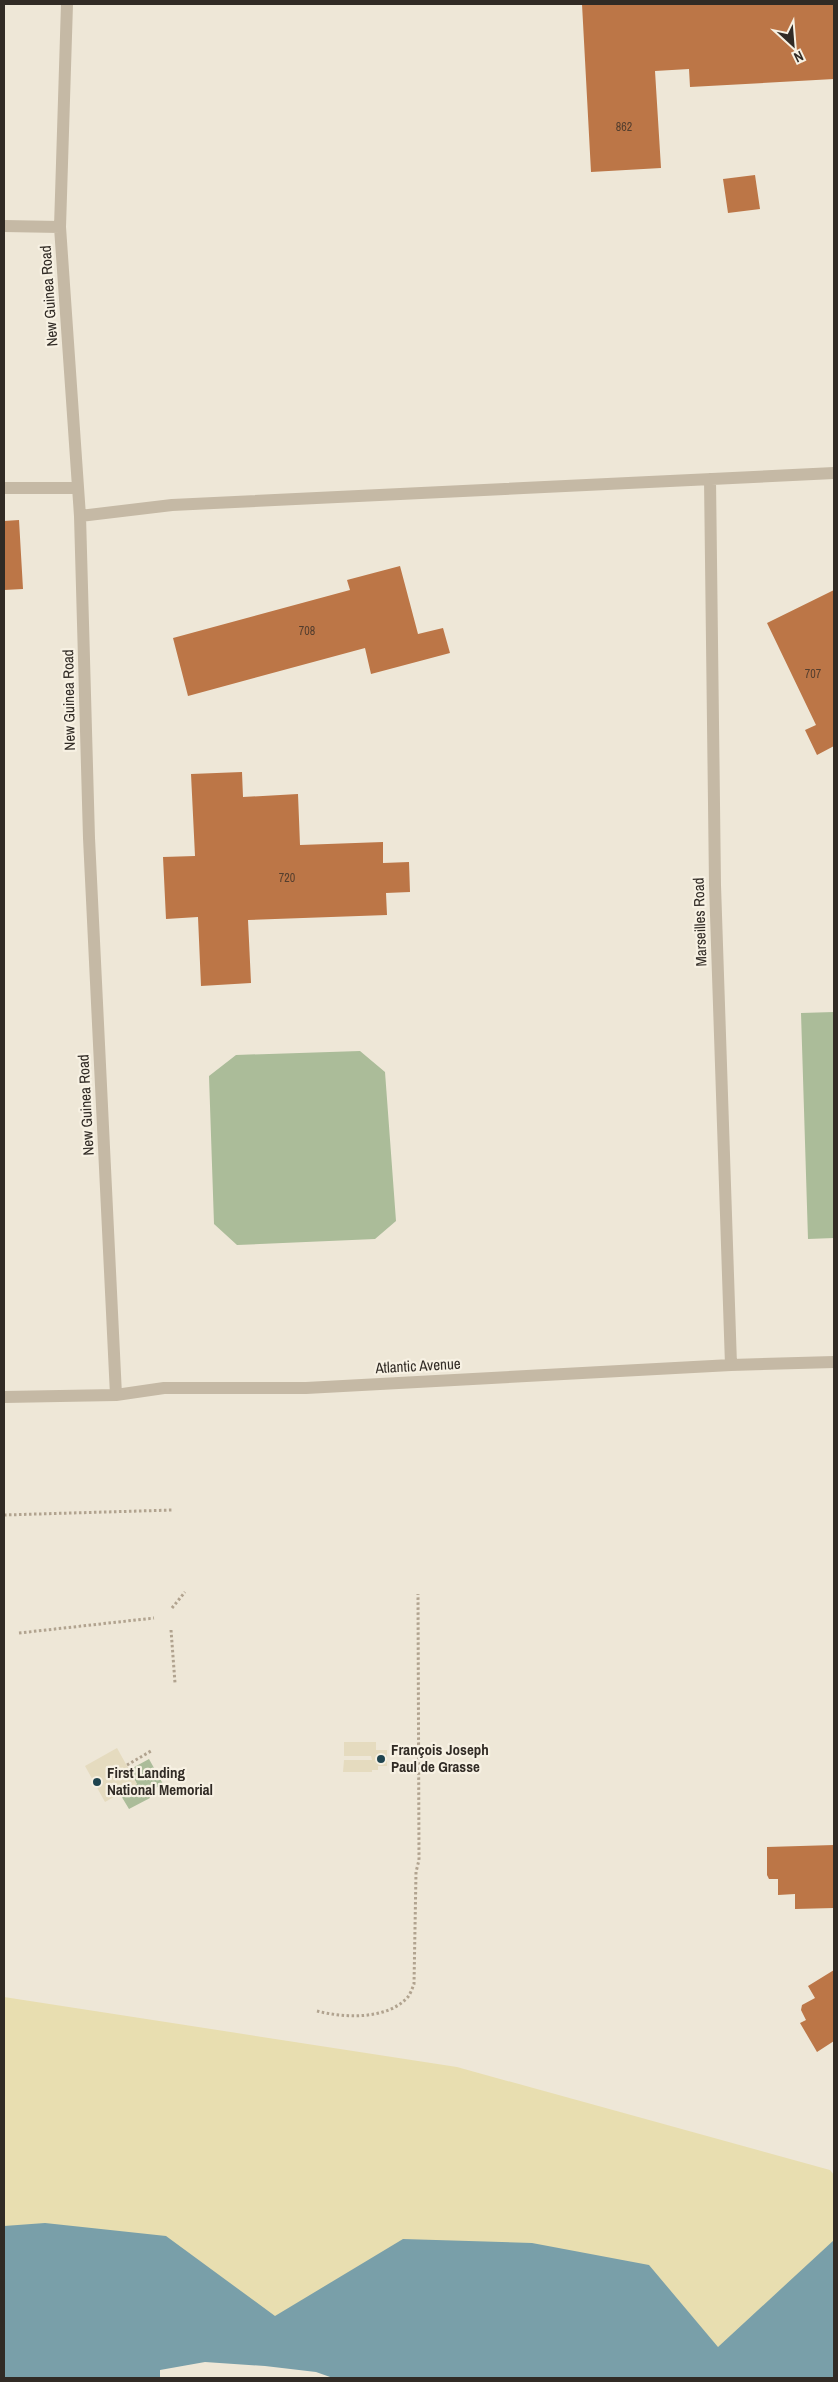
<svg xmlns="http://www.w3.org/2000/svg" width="838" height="2382" viewBox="0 0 838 2382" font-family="'Archivo Narrow',sans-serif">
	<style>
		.green { fill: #abbc99 }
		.sand { fill: #e8deb0 }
		.plaza { fill: #e5dbbf }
		.water { fill: #799fa9 }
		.pier { fill: #eee7d7 }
		.building { fill: #bc7647 }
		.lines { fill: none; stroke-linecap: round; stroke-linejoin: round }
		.path { stroke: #b1a38f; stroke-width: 3; stroke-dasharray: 2.5 2.5; stroke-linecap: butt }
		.minor { stroke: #c5b9a5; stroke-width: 12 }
		.poi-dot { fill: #1f444f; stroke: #f7f1e3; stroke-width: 2 }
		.labels { text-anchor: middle; stroke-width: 4.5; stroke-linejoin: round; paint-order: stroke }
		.number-label { font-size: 12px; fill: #543e2e }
		.street-label { font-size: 15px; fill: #312b25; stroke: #f7f1e3 }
		.poi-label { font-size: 15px; font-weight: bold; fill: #312b25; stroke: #f7f1e3; text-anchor: start }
	</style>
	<rect width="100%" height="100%" fill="#eee7d7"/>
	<path class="green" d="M834 1012V1238L808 1239 801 1013Z
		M360 1051 385 1072 396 1221 375 1239 237 1245 214 1224 209 1076 236 1055Z
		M149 1759 163 1784 147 1793 150 1798 129 1809 120 1794 137 1784 129 1770Z"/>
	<path class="sand" d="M4 1997 457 2067 830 2170 834 2175V2378H4Z"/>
	<path class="plaza" d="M344 1742H376V1750H387V1766H378V1770H372V1772H343L344 1760H372L371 1756H344Z
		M117 1748 137 1784 105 1802 85 1766Z"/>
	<path class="water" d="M45 2223 166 2236 275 2316 403 2239 532 2243 649 2265 718 2347 834 2240V2378H4V2226Z"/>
	<path class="pier" d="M205 2362 265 2366 316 2372 333 2378H160V2370Z"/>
	<path class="building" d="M582 4H834V79L690 87 689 69 655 71 661 168 591 172Z
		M755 175 760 209 728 213 723 179Z
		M19 520 23 589 4 590V521Z
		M400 566 418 634 443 628 450 653 371 674 365 648 188 696 173 638 350 590 347 580Z
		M834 590V746L817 755 805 730 816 725 767 623Z
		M242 772 243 797 298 794 300 845 383 842V863L409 862 410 892 386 893 387 915 248 920 251 983 201 986 198 917 166 919 163 857 195 856 191 774Z
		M834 1845V1908L795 1909V1894L778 1895V1879H769L767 1875V1847Z
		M834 1970V2041L817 2052 800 2023 806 2020 801 2010 802 2005 815 1998 808 1986Z"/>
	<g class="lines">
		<path class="path" d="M4 1515 173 1510
			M172 1608 185 1592
			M171 1630 175 1683
			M19 1633 154 1618
			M127 1765 151 1751
			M317 2011C344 2018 386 2020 407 1998 410 1995 412 1989 414 1984L416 1872 419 1860 418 1594"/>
		<path class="minor" d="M67 4 60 227 80 516 89 838 116 1395
			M4 226 60 227
			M710 479 715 885 731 1365
			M4 488H78
			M80 516 172 505 834 473
			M4 1397 116 1395 164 1388H306L731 1365 834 1362"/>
	</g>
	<g class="poi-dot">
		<circle cx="381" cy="1759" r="5"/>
		<circle cx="97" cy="1782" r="5"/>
	</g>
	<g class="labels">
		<g class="number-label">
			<text x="624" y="131">862</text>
			<text x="307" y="635">708</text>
			<text x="813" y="678">707</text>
			<text x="287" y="882">720</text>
		</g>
		<g class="street-label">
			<text transform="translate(49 296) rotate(-94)" y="5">New Guinea Road</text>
			<text transform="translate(69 700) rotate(-91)" y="5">New Guinea Road</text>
			<text transform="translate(700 922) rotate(-92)" y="5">Marseilles Road</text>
			<text transform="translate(86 1105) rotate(-93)" y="5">New Guinea Road</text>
			<text transform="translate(418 1366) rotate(-3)" y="5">Atlantic Avenue</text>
		</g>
		<g class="poi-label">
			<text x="391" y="1755">François Joseph<tspan x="391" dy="17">Paul de Grasse</tspan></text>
			<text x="107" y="1778">First Landing<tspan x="107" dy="17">National Memorial</tspan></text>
		</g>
	</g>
	<rect width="838" height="2382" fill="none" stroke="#312b25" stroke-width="10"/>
	<g transform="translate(793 45) rotate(154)" stroke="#f7f1e3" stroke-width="4" paint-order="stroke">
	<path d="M0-4L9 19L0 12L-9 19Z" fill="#312b25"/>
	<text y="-8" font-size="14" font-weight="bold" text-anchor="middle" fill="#312b25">N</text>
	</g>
</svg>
